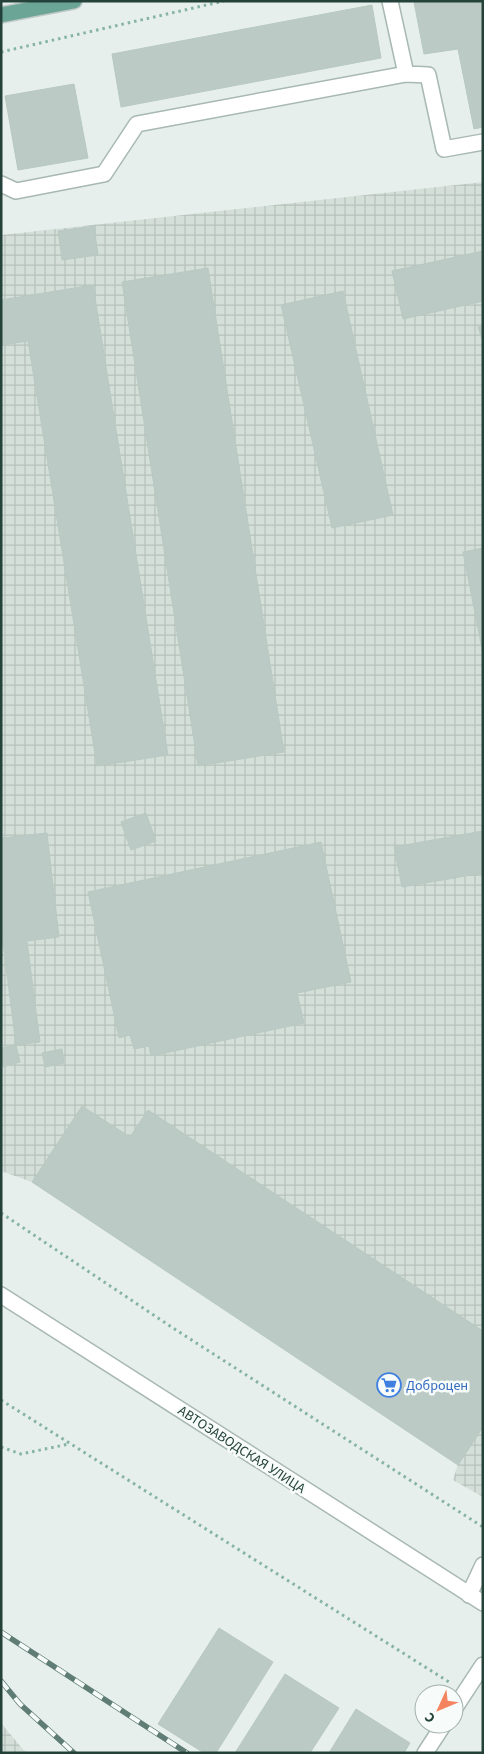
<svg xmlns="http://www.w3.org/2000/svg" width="484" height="1754" viewBox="0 0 484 1754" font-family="'Source Sans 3',sans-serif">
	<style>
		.industrial { fill: url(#industrial-grid) }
		.building { fill: #bbcac4; stroke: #b8c9c2 }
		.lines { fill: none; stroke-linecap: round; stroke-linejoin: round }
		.minor-casing { stroke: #a8b8b2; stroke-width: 18 }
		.major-casing { stroke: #c2cac8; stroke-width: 18 }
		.path { stroke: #86b3a5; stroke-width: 3; stroke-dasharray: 2.5 4; stroke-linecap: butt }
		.minor { stroke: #fff; stroke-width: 15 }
		.major { stroke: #6aa596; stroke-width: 15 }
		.rail-casing { stroke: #5f7d75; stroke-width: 5.5 }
		.rail { stroke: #f7fbf9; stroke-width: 4; stroke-dasharray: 11; stroke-linecap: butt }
		.labels { text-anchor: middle; stroke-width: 5; stroke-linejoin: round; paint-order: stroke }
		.shop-label { font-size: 14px; fill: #366cbe; stroke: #f7fbf9; text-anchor: start }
		.street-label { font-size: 14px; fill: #24423a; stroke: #f7fbf9 }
	</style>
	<defs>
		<pattern id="industrial-grid" width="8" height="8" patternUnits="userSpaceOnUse" patternTransform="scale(1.25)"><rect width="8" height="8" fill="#d4dfda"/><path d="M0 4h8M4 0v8" fill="none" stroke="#b6c1bc"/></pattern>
	</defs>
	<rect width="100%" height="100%" fill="#e6efeb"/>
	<path class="industrial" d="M483 182V1497L453 1480 458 1464 32 1182 1 1171V235Z
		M1 1723 26 1753H1Z"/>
	<path class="building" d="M418 1H483V127L474 129 458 49 424 54 414 2Z
		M372 5 381 58 121 107 112 54Z
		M74 84 88 158 18 170 5 96Z
		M94 226 98 255 62 260 58 231Z
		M483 251V301L403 319 392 271Z
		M208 268 284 752 198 766 122 282Z
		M93 285 168 755 97 766 28 341 1 345V300Z
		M343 291 393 515 332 528 281 305Z
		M483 325V342L478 327Z
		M483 548V654L463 552Z
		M146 813 156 841 131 850 121 822Z
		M483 831V873L402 887 394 847Z
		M47 833 59 937 27 941 40 1042 16 1045 1 927V838Z
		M321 842 351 982 297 993 304 1023 151 1056 149 1046 134 1049 130 1035 119 1038 88 892Z
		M16 1045 20 1062 3 1067 1 1048Z
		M62 1049 64 1063 45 1067 42 1053Z
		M82 1106 130 1137 148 1110 483 1331V1427L458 1465 32 1182Z
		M219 1628 273 1662 216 1753H204L158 1724Z
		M285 1674 339 1708 310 1753H235Z
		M356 1709 410 1743 404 1753H329Z"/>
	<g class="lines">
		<g class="minor-casing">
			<path id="minor" d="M390 1 406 74 428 75 444 149 483 142
				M1 184 16 191 104 174 137 124 406 74
				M1 1295 483 1603
				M469 1595 483 1565
				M454 1709 483 1665
				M425 1753 444 1724"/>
		</g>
		<g class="major-casing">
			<path id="major" d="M1 15 74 1"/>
		</g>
		<path class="path" d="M1 52 224 1
			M1 1213 173 1328 483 1527
			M1 1400 449 1682
			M1 1447 21 1454 69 1444"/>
		<use href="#minor" class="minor"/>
		<use href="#major" class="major"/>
		<g class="rail-casing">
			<path id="rail" d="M1 1632 187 1753
				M1 1681 20 1704 74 1753"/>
		</g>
		<use href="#rail" class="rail"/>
	</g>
	<defs>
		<g id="supermarket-ring" transform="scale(1.25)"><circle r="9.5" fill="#f7fbf9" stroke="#3f7fe0" stroke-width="1.5"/><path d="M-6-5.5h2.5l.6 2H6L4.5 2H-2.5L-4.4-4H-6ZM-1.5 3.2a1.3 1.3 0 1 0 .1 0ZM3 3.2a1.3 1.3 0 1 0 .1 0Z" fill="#3f7fe0"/></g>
	</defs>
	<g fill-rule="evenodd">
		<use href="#supermarket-ring" x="389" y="1385"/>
	</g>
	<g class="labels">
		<g class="shop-label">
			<text x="406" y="1390">Доброцен</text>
		</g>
		<g class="street-label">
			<text transform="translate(242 1449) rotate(33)" y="5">АВТОЗАВОДСКАЯ УЛИЦА</text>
		</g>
	</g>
	<rect width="484" height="1754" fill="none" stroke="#24423a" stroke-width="5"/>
	<g transform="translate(439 1709) rotate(226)"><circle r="24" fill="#f7fbf9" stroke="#a3b1ad"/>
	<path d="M0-4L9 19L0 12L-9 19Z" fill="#f4845f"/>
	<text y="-8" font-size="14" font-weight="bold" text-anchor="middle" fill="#24423a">С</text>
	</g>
</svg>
